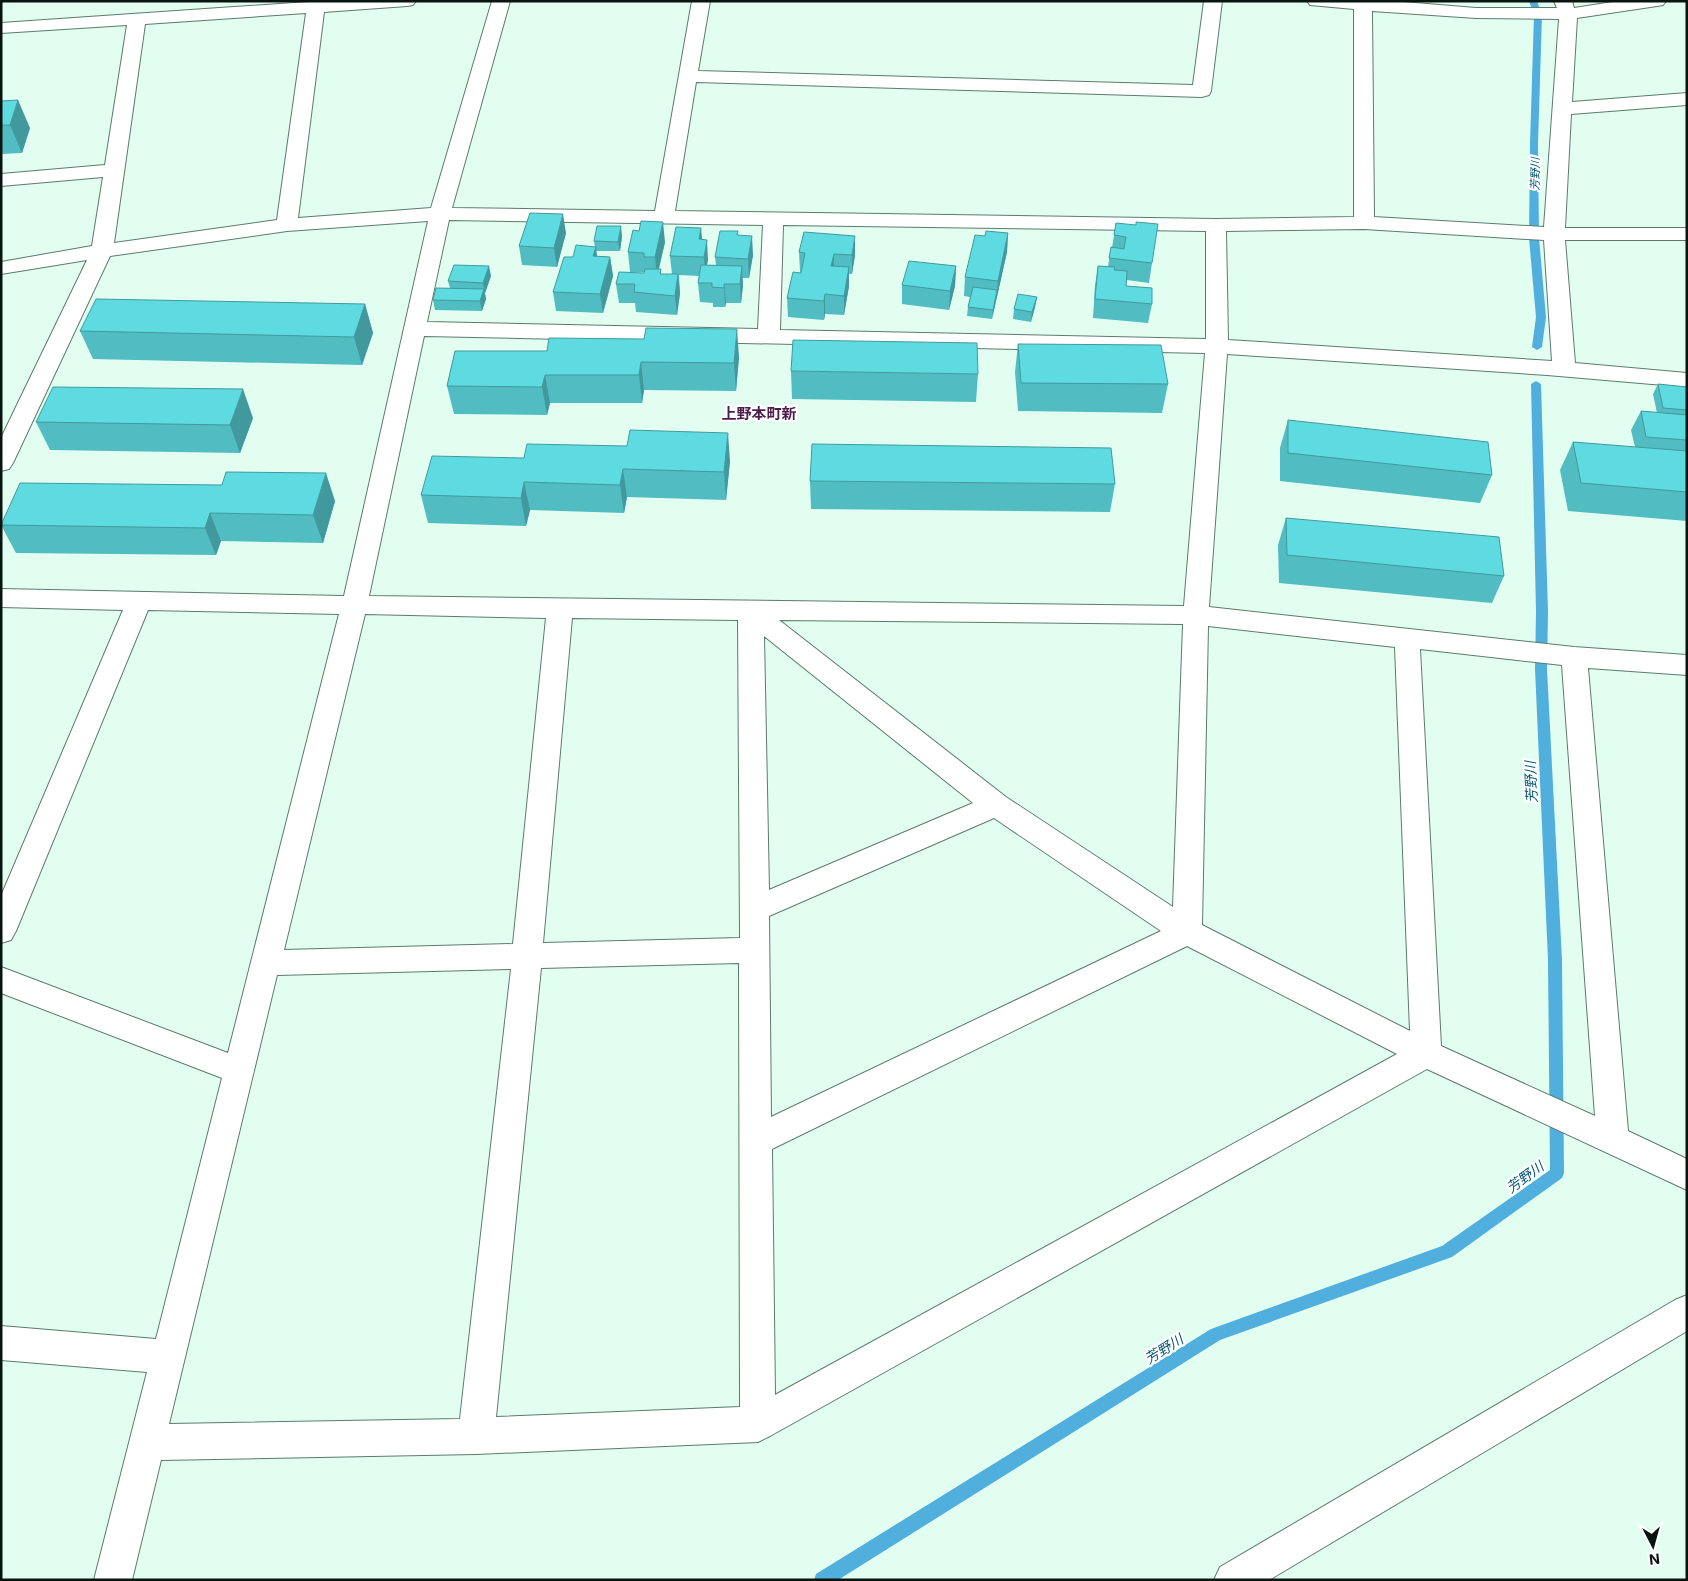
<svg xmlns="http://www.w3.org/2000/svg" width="1688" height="1581" viewBox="0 0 1688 1581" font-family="Inter,'Noto Sans JP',sans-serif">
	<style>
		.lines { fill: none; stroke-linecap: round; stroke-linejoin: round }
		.stream { fill: #50afdc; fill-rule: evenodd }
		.minor-casing { stroke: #5b7b6e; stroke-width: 2 }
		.minor { fill: #fff; fill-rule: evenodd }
		.wall { fill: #51bcc1 }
		.shaded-wall { fill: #42999d }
		.building { fill: #5edbe0; stroke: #42999d }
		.labels { text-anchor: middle; stroke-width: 4.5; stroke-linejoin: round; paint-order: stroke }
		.far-water-label { font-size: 11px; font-style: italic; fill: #035573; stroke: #fff }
		.water-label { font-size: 14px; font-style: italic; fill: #035573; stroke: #fff }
		.quarter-label { font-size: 15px; font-weight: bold; fill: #4c1c4d; stroke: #fff }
	</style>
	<rect width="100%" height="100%" fill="#e2fef1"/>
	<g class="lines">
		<path class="stream" d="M1529 1H1537L1542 15 1538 144 1539 238 1546 317 1542 347 1537 350 1532 347 1536 317 1529 238 1530 144 1534 15Z
			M1536 381 1541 384 1548 612 1547 669 1562 960 1564 1173 1562 1178 1452 1257 1220 1340 838 1580H814L816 1574 1211 1329 1442 1246 1550 1170 1548 960 1535 669 1536 612 1531 384Z"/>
		<g class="minor-casing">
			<path id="minor" d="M323 1H416L413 5 407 6 324 12 298 218 431 208 492 1H510L452 208 655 211 692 1H710L698 71 1193 85 1204 1H1222L1211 91 1209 95 1202 97 696 82 675 211 1216 219 1354 217V9L1310 5 1307 1H1391L1476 8H1557L1554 1H1572L1574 8 1619 1H1666L1663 5 1657 6 1577 18 1572 102 1687 93V105L1571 114 1565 228H1687V240H1565L1575 363 1687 373V387L1547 375 1227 354 1209 607 1574 647 1687 655V675L1588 668 1628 1131 1687 1159V1190L1427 1069 770 1436 758 1442 476 1454 161 1460 132 1580H94L147 1372 1 1360V1326L156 1339 222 1078 1 993V967L228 1053 339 614 148 610 16 931 11 940 1 943V896L123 610 1 607V589L344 596 428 221 287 231 110 256 13 463 9 469 1 471V438L87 260 1 274V262L92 246 103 177 1 186V174L105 165 127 25 1 33V23ZM1372 11 1476 18 1559 19 1544 227 1374 217ZM306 13 277 220 114 243 145 24ZM449 220 763 225 758 329 427 322ZM783 225 1206 231V339L780 330ZM1364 229 1544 240 1552 361 1228 340 1226 231ZM424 336 1205 353 1184 606 369 596ZM365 614 546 618 513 944 284 950ZM572 618 738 620 740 938 543 943ZM779 620 1183 624 1173 907 1006 797ZM1208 626 1395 647 1410 1031 1202 925ZM764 636 973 803 769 890ZM1420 649 1562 665 1595 1116 1441 1046ZM994 818 1161 931 771 1117 769 916ZM1187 946 1397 1054 775 1395 772 1149ZM739 963 740 1407 496 1417 541 968ZM511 969 460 1419 169 1424 277 975Z
				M1687 1295V1331L1269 1580H1214L1220 1567 1675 1300Z"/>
		</g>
		<use href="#minor" class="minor"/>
	</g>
	<path class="wall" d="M1 101 30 128 22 153 1 154Z
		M1116 223 1152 263 1149 283 1127 280 1126 286 1152 304 1148 323 1093 318 1095 285 1098 266 1108 267 1111 247 1112 248Z
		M804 232 855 255 852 274H849V286L844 315 825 314 824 320 788 317 787 298 801 272H800L799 252Z
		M566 233 557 267 522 265 519 246Z
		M1008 233 1007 252 992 319 967 316 968 307 970 297 964 296 965 277 985 236Z
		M738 235 753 255 749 278H742L743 285 741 303H726L725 307H713V303L700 302 698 283 700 276 679 275 680 293 677 315 636 312 635 303H619L616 284 644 273 645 272H630L628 252 665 242 659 269 661 274H672L670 256 702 240 708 259 707 265H716L715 257Z
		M622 236 620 251H596L597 256 610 257 613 276 603 313 556 311 553 292 573 257 595 247 594 241Z
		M956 266 955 286 949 310 902 304V285Z
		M491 276 485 293 486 299 482 311 435 310 433 300 450 288 448 281Z
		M1037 297 1035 307 1031 322 1013 319 1014 309Z
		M365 304 373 333 362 365 93 359 80 331Z
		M1018 344 1168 384 1162 413 1018 411 1015 372Z
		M455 351 739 357 736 391 644 390 642 403H550L547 415 454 414 447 386Z
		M791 371 978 374 976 402 792 399Z
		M1658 384 1687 387V521L1568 511 1560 470 1573 442 1635 447 1631 430 1641 411 1657 413 1653 394Z
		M253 418 240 453 50 450 36 422Z
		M1288 420 1492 475 1480 503 1280 481V448Z
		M524 458 730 461 726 500 627 497 624 513 530 510 526 526 428 523 421 495Z
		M810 481 1115 484 1110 512 811 509Z
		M335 501 323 543 221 541 216 555 16 553 1 525V524Z
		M1286 518 1504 576 1492 603 1279 583 1278 545Z"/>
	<path class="shaded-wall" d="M18 100 30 128 22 153 10 125Z
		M563 214 566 233 557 267 554 248Z
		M663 222 665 242 657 276 655 257Z
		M621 226 622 236 620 251 618 242Z
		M701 228 703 247 699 239Z
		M1008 233 1007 252 992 319 993 310 997 290 998 281Z
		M752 236 753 255 749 278 748 259Z
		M855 236V255L852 274V255Z
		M707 240 708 259 705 276 704 257Z
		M596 247 598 266 593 256Z
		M834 254V273L831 266Z
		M610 257 613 276 603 313 600 294Z
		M489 266 491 276 485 293 483 283Z
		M742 266 743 285 741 303 740 284Z
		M956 266 955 286 949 310 950 291Z
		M849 267V286L844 315V296Z
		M678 274 680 293 677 315 675 296Z
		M724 284 726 303 725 307 724 288Z
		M484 289 486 299 482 311 480 301Z
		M825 294V314L824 320V301Z
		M1037 297 1035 307 1031 322 1032 312Z
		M365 304 373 333 362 365 354 337Z
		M737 329 739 357 736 391 734 363Z
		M641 362 644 390 642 403 639 375Z
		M545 375 550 403 547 415 542 387Z
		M243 389 253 418 240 453 230 425Z
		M728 433 730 461 726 500 724 472Z
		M623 469 627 497 624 513 620 485Z
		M326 473 335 501 323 543 313 515Z
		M524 482 530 510 526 526 521 498Z
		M210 513 221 541 216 555 205 528Z"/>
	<path class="building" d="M18 100 10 125H1V101Z
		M530 213 563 214 554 248 519 246Z
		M641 221 663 222 655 257H644V253L628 252 633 230 639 231Z
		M1136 222 1158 224 1152 263 1109 258 1111 247 1124 249 1126 237 1114 235 1116 223 1136 225Z
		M597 226H621L618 242 594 241Z
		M676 227 701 228 699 239 707 240 704 257 670 256Z
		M720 231H738L737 235 752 236 748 259 715 257Z
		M986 231 1008 233 998 281 965 277 975 235 985 236Z
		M804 232 855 236 852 255 834 254 831 266 849 267 844 296 825 294 824 301 787 298 793 272 801 273 805 253 799 252Z
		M576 245 596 247 593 256 610 257 600 294 553 292 564 257H573Z
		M909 261 956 266 950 291 902 285Z
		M454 265 489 266 483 283 448 281Z
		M701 265 742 266 740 284H724V288L712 287V283H698Z
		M1098 266 1115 267 1114 270 1127 271 1126 286 1152 288V304L1095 299Z
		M645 269H661L660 274H678L675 296 634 292 635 284H616L619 272 644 273Z
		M973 287 997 290 993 310 968 307Z
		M436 288 484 289 480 301 433 300Z
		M1018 294 1037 297 1032 312 1014 309Z
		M96 299 365 304 354 337 80 331Z
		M646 328 737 329 734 363 641 362 639 375H545L542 387 447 386 455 351H547L549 338 644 339Z
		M793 340 977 343 978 374 791 371Z
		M1018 344 1161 345 1168 384 1021 383Z
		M1658 384 1687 387V410L1663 408Z
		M53 387 243 389 230 425 36 422Z
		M1641 411 1687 415V440L1646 437Z
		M1288 420 1488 442 1492 475 1288 453Z
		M630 430 728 433 724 472 623 469 620 485 524 482 521 498 421 495 432 456 524 458 527 444 627 446Z
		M1573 442 1687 451V492L1581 483Z
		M812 444 1111 448 1115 484 810 481Z
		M226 472 326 473 313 515 210 513 205 528 1 525 20 483 222 485Z
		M1286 518 1499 537 1504 576 1287 555Z"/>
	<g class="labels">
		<g class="far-water-label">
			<text transform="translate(1535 174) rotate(-89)" y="4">芳野川</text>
		</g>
		<g class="water-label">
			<text transform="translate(1531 782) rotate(-93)" y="5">芳野川</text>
			<text transform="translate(1525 1177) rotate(-36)" y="5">芳野川</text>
			<text transform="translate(1164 1349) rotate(-32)" y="5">芳野川</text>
		</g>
		<g class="quarter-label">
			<text x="759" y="419">上野本町新</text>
		</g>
	</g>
	<rect width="1688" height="1581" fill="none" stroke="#08140f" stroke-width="5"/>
	<g transform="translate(1653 1546) rotate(174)" stroke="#ffffff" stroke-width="4" paint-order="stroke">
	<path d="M0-4L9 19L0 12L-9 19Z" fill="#08140f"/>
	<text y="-8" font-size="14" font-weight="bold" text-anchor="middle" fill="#08140f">N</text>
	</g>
</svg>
